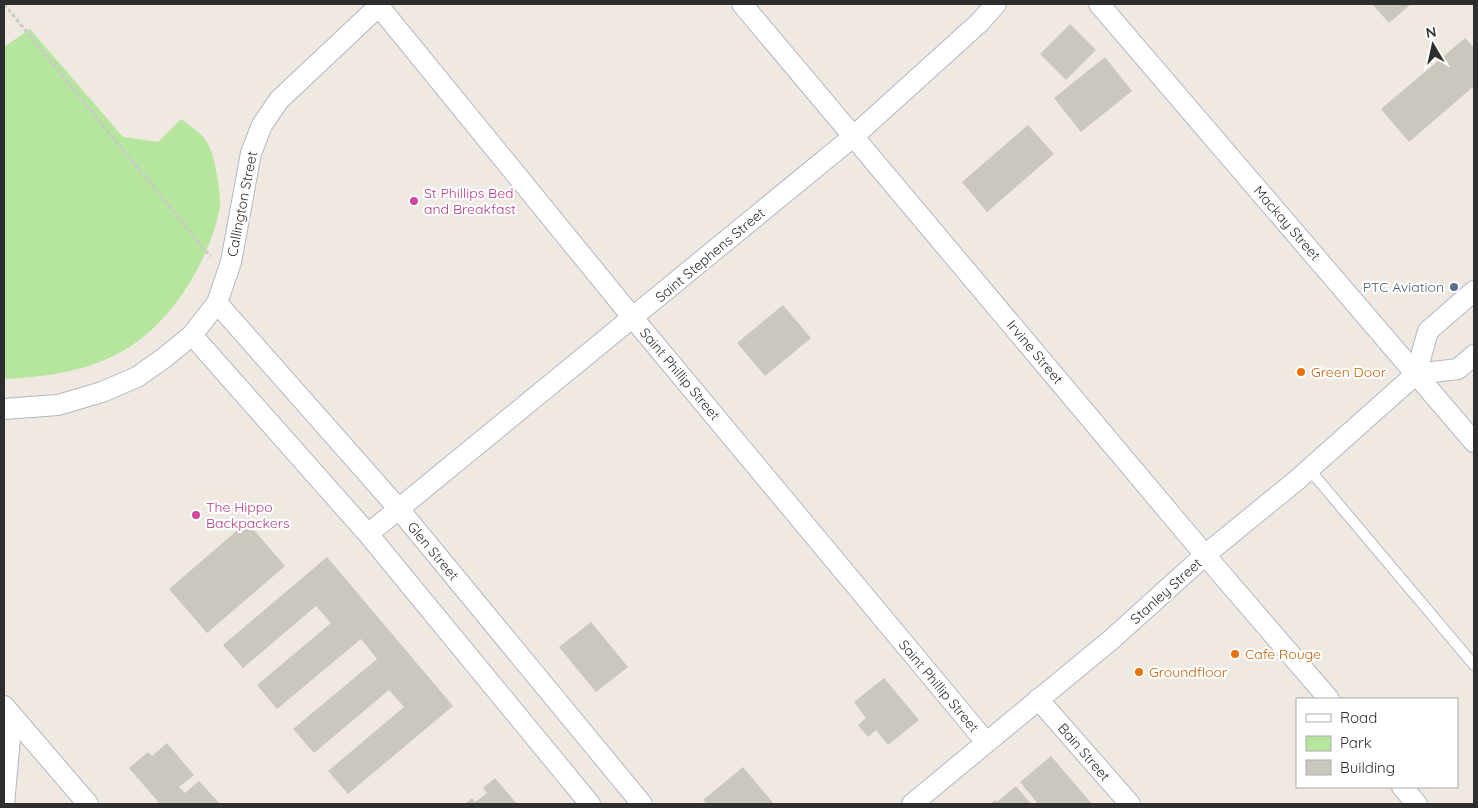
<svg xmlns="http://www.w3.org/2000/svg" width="1478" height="808" viewBox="0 0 1478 808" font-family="Quicksand,sans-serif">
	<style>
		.green { fill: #b6e59e }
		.building { fill: #cbc7bf }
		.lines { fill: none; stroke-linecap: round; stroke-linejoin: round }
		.lane-casing { stroke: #b4b7c1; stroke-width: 12 }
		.street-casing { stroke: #b4b7c1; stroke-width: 22 }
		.path { stroke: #c9c9c9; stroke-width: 3; stroke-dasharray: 4 2.5; stroke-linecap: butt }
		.lane { stroke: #fff; stroke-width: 10 }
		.street { stroke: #fff; stroke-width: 20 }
		.hotel-dot { fill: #d1479c; stroke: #fff; stroke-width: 2 }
		.service-dot { fill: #5c6f8a; stroke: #fff; stroke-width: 2 }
		.food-dot { fill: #e8710a; stroke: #fff; stroke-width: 2 }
		.labels { text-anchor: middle; stroke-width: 4.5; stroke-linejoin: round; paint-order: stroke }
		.hotel-label { font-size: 14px; fill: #b23c85; stroke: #fff; text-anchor: start }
		.street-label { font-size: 14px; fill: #2e2e2e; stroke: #fff }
		.service-label { font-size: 14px; fill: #4e5e75; stroke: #fff; text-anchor: end }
		.food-label { font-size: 14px; fill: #c56008; stroke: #fff; text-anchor: start }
	</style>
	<rect width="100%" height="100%" fill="#efe9e1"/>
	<path class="green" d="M30 29 123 137 158 142 181 119C188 125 199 131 204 138 211 147 214 159 216 170 218 183 222 199 219 212 208 262 172 321 128 348 90 371 47 377 4 379V47Z"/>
	<path class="building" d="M1372 4H1411L1389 23Z
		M1070 24 1096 50 1066 80 1040 54Z
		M1465 38 1474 48V86L1409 142 1381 109Z
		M1105 57 1132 91 1081 132 1054 98Z
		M1028 125 1054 154 987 212 962 182Z
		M783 305 811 338 765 376 737 343Z
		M247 522 285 566 207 633 169 589Z
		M327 557 453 706 348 794 328 771 404 707 389 690 314 753 293 729 377 659 361 639 277 709 257 685 331 623 316 606 243 668 223 645Z
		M591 622 628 667 596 692 559 647Z
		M884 678 919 720 888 745 876 730 868 737 858 725 866 718 854 702Z
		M167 743 194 775 179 787 185 793 199 781 220 804H160L129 768 148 752 152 756Z
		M1051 756 1092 804H1038L1020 782Z
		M743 767 774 804H707L703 800Z
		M495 778 517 804H465L472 798 475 802 487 793 483 788Z
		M1016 786 1031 804H991L995 800 997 802Z"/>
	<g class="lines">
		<g class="lane-casing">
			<path id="lane" d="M1309 469 1474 665"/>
		</g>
		<g class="street-casing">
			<path id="street" d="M377 4 633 318 986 742
				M742 4 1205 555 1329 699
				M1099 4 1474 442
				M217 303 398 508 642 804
				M192 335 368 534 590 804
				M1416 374 1458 369 1474 355
				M4 409 58 405 102 392 137 377 164 358 192 335 217 303 231 262 251 153 262 125 279 100 381 4
				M368 534 854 136 980 22 996 4
				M1038 699 1130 804
				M4 706 88 804
				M1402 787 1417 804
				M4 804 12 716
				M912 804 1112 639 1205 555 1297 480 1416 374 1428 331 1474 291"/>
		</g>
		<path class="path" d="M4 4 208 254 211 256"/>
		<use href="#lane" class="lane"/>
		<use href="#street" class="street"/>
	</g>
	<g class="hotel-dot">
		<circle cx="414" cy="201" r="5"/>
		<circle cx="196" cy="515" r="5"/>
	</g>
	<circle class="service-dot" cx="1454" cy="287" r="5"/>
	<g class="food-dot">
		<circle cx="1301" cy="372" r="5"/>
		<circle cx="1235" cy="654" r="5"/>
		<circle cx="1139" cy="672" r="5"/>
	</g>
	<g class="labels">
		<g class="hotel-label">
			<text x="424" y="198">St Phillips Bed<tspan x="424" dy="16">and Breakfast</tspan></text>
			<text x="206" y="512">The Hippo<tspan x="206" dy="16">Backpackers</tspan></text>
		</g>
		<g class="street-label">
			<text transform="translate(242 204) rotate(-79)" y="5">Callington Street</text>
			<text transform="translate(1287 223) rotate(49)" y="5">Mackay Street</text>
			<text transform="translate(710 255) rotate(-40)" y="5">Saint Stephens Street</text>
			<text transform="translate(1035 352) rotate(50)" y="5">Irvine Street</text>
			<text transform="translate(680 374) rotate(50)" y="5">Saint Phillip Street</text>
			<text transform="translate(433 551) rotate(50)" y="5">Glen Street</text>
			<text transform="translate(1166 591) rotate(-42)" y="5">Stanley Street</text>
			<text transform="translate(939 686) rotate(50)" y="5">Saint Phillip Street</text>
			<text transform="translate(1084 752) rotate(49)" y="5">Bain Street</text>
		</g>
		<g class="service-label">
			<text x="1444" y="292">PTC Aviation</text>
		</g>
		<g class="food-label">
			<text x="1311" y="377">Green Door</text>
			<text x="1245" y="659">Cafe Rouge</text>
			<text x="1149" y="677">Groundfloor</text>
		</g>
	</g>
	<rect width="1478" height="808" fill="none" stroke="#2e2e2e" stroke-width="10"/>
	<rect x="1296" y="698" width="162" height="90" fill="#ffffff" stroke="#ababab"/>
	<rect x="1306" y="714" width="25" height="8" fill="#ffffff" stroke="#ababab"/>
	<text x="1340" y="723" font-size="15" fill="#2e2e2e">Road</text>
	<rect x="1306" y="736" width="25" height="15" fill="#b6e59e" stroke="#ababab"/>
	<text x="1340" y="748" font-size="15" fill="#2e2e2e">Park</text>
	<rect x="1306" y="760" width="25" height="15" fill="#cbc7bf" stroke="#ababab"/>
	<text x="1340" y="773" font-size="15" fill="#2e2e2e">Building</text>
	<g transform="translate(1433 45) rotate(351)" stroke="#ffffff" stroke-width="4" paint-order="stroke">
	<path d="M0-4L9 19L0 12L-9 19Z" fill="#2e2e2e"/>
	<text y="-8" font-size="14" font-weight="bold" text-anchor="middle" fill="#2e2e2e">N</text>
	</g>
</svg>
